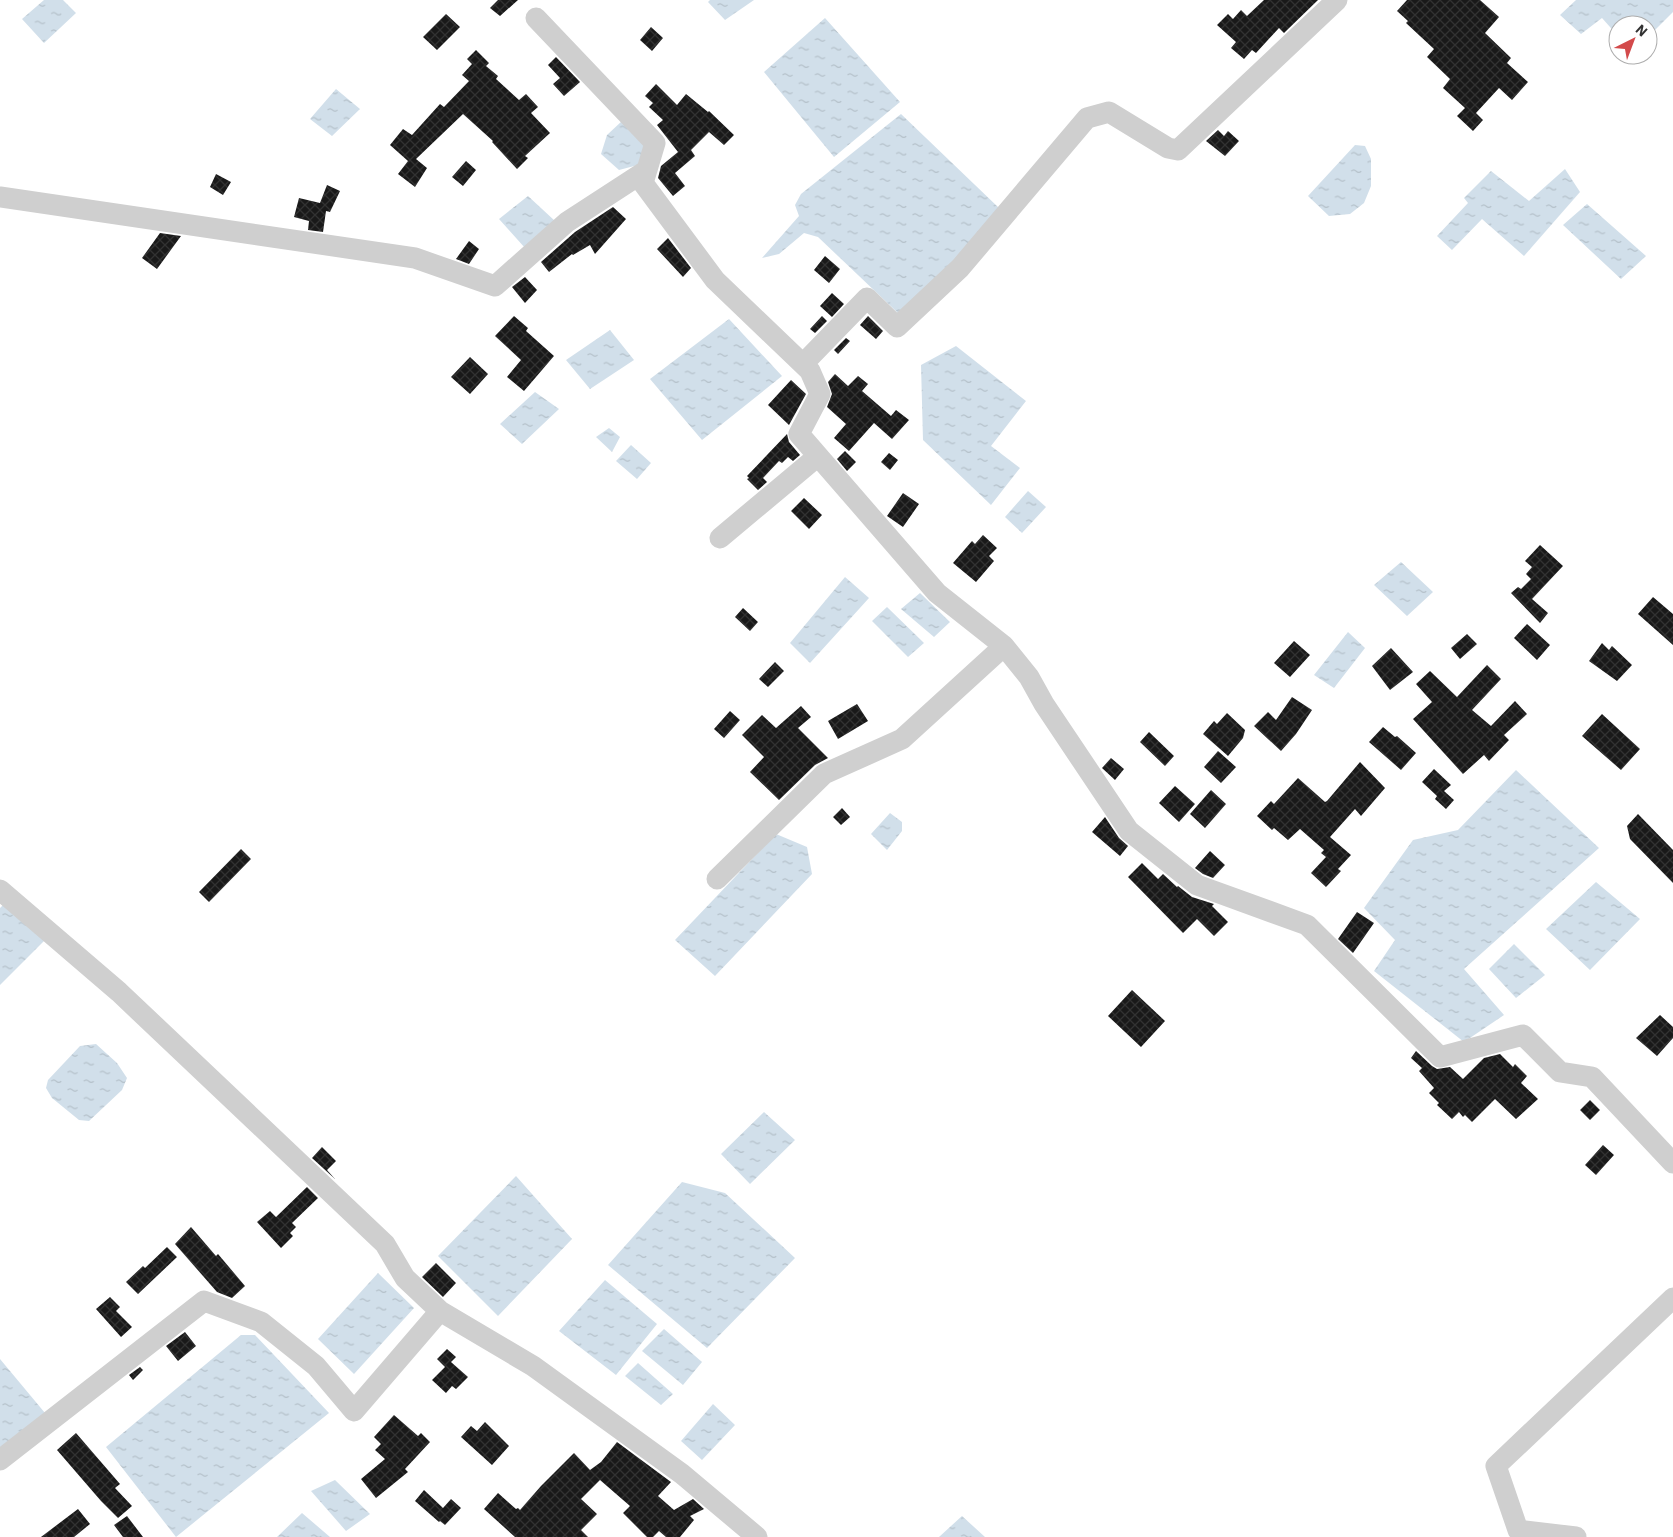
<svg xmlns="http://www.w3.org/2000/svg" width="1673" height="1537" viewBox="0 0 1673 1537" font-family="'IBM Plex Sans',sans-serif">
	<style>
		.water { fill: url(#water-ripples) }
		.building { fill: url(#building-cross-hatch) }
		.lines { fill: none; stroke-linecap: round; stroke-linejoin: round }
		.minor { stroke: #cfcfcf; stroke-width: 21 }
	</style>
	<defs>
		<pattern id="water-ripples" width="26" height="14" patternUnits="userSpaceOnUse" patternTransform="scale(1.25)"><rect width="26" height="14" fill="#d1dfea"/><path d="M2 4q2-2 4 0t4 0M15 11q2-2 4 0t4 0" fill="none" stroke="#b4c0c9"/></pattern>
		<pattern id="building-cross-hatch" width="8" height="8" patternUnits="userSpaceOnUse" patternTransform="scale(1.25)"><rect width="8" height="8" fill="#191919"/><path d="M0 0l8 8M0 8l8-8" fill="none" stroke="#323232"/></pattern>
	</defs>
	<rect width="100%" height="100%" fill="#fff"/>
	<path class="water" d="M44 0H63L76 13 44 43 22 19Z
		M710 0H754L725 20 708 2Z
		M1576 0H1673V12L1648 37V25H1618V36L1602 18 1581 34 1560 15Z
		M825 18 900 102 834 157 764 72Z
		M336 89 360 109 332 136 310 119Z
		M901 114 999 208 970 249 898 313 818 237 804 233 779 254 762 258 799 216 795 205 801 194Z
		M622 121 647 143 638 165 619 170 601 154 607 135Z
		M1355 145 1365 146 1371 159V186L1364 203 1350 214 1329 216 1308 196Z
		M1565 169 1580 192 1524 256 1482 219 1452 250 1437 236 1468 203 1464 198 1491 171 1529 201Z
		M528 196 555 221 525 248 499 219Z
		M1587 204 1646 256 1621 279 1563 225Z
		M729 319 782 376 702 440 650 379Z
		M610 330 634 360 590 389 566 360Z
		M956 346 1026 401 991 446 1020 468 991 505 923 440 921 365Z
		M535 392 559 409 522 444 500 424Z
		M609 428 620 437 612 452 596 437Z
		M631 445 651 463 637 479 616 461Z
		M1028 491 1046 507 1022 533 1005 517Z
		M1401 562 1433 592 1407 616 1374 585Z
		M845 577 869 598 810 663 790 643Z
		M920 593 950 622 934 637 901 609Z
		M887 607 924 643 908 657 872 621Z
		M1348 632 1365 648 1334 688 1314 675Z
		M1516 770 1599 848 1464 969 1504 1015 1464 1042 1374 971 1395 940 1364 908 1413 840 1458 830Z
		M890 813 902 822V831L887 850 871 834Z
		M776 834 807 847 812 874 715 976 675 940Z
		M1596 882 1640 919 1590 970 1546 929Z
		M3 905 45 940 0 985V908Z
		M1514 944 1545 975 1516 998 1489 969Z
		M96 1044 117 1063 127 1078 122 1090 89 1121 79 1120 52 1098 46 1088 48 1080 80 1046Z
		M764 1112 795 1140 750 1184 721 1154Z
		M516 1176 572 1239 498 1316 438 1256Z
		M682 1182 725 1193 795 1258 707 1348 608 1265Z
		M378 1273 414 1308 354 1374 318 1339Z
		M605 1280 657 1324 616 1375 559 1331Z
		M664 1329 702 1362 683 1385 642 1351Z
		M241 1335H255L329 1413 176 1537 106 1447Z
		M0 1359 45 1413 0 1448Z
		M638 1363 673 1394 661 1405 625 1376Z
		M713 1404 735 1425 702 1460 681 1441Z
		M335 1480 370 1514 346 1531 311 1491Z
		M302 1513 330 1537H277Z
		M962 1516 985 1537H939Z"/>
	<path class="building" d="M498 0H518L500 16 490 8Z
		M1264 0H1318L1284 33 1279 28 1256 53 1252 50 1244 59 1231 48 1236 42 1217 25 1228 14 1233 19 1241 10 1247 16Z
		M1407 0H1480L1499 17 1485 33 1511 58 1507 63 1528 82 1512 100 1499 88 1476 113 1483 120 1473 131 1457 116 1465 108 1443 88 1450 79 1427 57 1434 49 1406 23 1408 21 1397 11Z
		M446 14 460 27 437 50 423 37Z
		M651 27 663 38 652 51 640 40Z
		M476 50 489 63 486 66 498 76 496 79 519 100 526 94 538 107 531 113 550 133 525 156 528 158 517 169 492 142 493 141 463 114 416 159 427 168 415 187 398 174 408 161 390 145 403 129 412 135 440 104 444 107 469 81 462 75 472 64 467 59Z
		M556 57 580 82 564 96 553 84 560 78 548 65Z
		M656 84 677 105 686 94 708 112 709 111 734 135 724 145 709 132 691 150 695 156 675 173 685 186 673 196 658 178 661 166 678 152 657 125 663 120 649 107 653 103 645 96Z
		M1218 130 1224 136 1228 131 1239 141 1225 156 1206 141Z
		M466 161 476 170 463 186 452 177Z
		M216 174 231 182 223 195 210 187Z
		M327 185 340 191 330 212 326 211 323 232 308 230 309 221 294 217 299 198 320 203Z
		M613 207 626 219 595 254 590 245 573 255 572 254 549 272 541 262 575 232Z
		M160 233 181 236 157 269 142 258Z
		M668 238 691 268 683 277 657 249Z
		M469 241 479 249 469 264 456 259Z
		M825 256 840 269 829 283 814 270Z
		M525 277 537 290 525 303 512 287Z
		M832 293 844 304 832 317 820 306Z
		M514 316 528 328 526 331 554 356 524 391 507 377 521 360 495 336Z
		M822 316 827 321 815 333 810 329Z
		M868 316 883 331 876 339 860 325Z
		M846 338 850 341 838 354 834 350Z
		M470 357 488 374 470 394 451 377Z
		M835 374 848 386 858 376 868 384 862 391 891 416 896 410 909 420 892 439 874 423 849 451 834 438 846 424 827 407 832 394 828 382Z
		M791 380 806 394 789 425 768 405Z
		M787 434 789 442 800 455 793 461 788 457 782 463 779 461 763 478 767 482 758 490 747 479 749 478 747 476Z
		M845 451 856 462 847 471 837 459Z
		M889 453 898 460 890 470 881 462Z
		M903 493 919 504 903 527 887 516Z
		M804 498 822 515 809 529 791 511Z
		M983 535 997 548 989 556 994 561 976 582 953 563 972 541 975 544Z
		M1540 545 1563 566 1532 599 1548 613 1540 623 1511 593 1518 587 1521 589 1531 579 1526 574 1532 567 1525 561Z
		M1653 597 1673 614V645L1638 614Z
		M743 608 758 622 750 631 735 617Z
		M1527 624 1550 645 1537 660 1514 638Z
		M1467 634 1477 644 1460 659 1451 648Z
		M1294 641 1310 655 1290 677 1274 663Z
		M1602 643 1609 650 1612 646 1632 665 1617 681 1589 661Z
		M1391 648 1413 672 1390 690 1372 666Z
		M775 662 784 671 768 687 759 679Z
		M1487 665 1501 679 1472 710 1491 726 1515 701 1527 714 1504 735 1509 740 1489 761 1484 755 1463 774 1413 719 1432 702 1416 684 1430 671 1457 697Z
		M1292 697 1312 710 1296 734 1281 751 1254 726 1268 712 1276 720Z
		M857 704 868 721 838 739 828 721Z
		M801 706 811 717 798 728 828 758 815 765 779 800 750 772 764 757 742 735 762 715 776 728Z
		M730 711 740 720 724 738 714 729Z
		M1227 713 1245 730 1243 738 1228 756 1203 734 1214 721 1217 724Z
		M1602 714 1640 749 1621 770 1582 736Z
		M1383 727 1395 737 1397 736 1416 753 1401 770 1369 742Z
		M1149 732 1174 756 1165 766 1140 742Z
		M1218 751 1236 767 1221 783 1204 767Z
		M1111 758 1124 769 1115 780 1102 768Z
		M1360 762 1385 788 1361 816 1355 809 1330 837 1351 855 1338 869 1341 871 1326 887 1311 873 1326 857 1321 853 1324 850 1300 829 1288 840 1274 828 1272 830 1257 816 1271 801 1274 804 1298 778 1325 802 1327 801Z
		M1434 769 1451 785 1444 791 1454 800 1446 809 1435 799 1437 796 1422 782Z
		M1175 786 1195 804 1179 822 1159 803Z
		M1211 790 1226 804 1205 828 1190 814Z
		M842 808 850 817 841 825 833 817Z
		M1638 814 1673 850V883L1630 839 1627 826Z
		M1105 817 1119 838 1128 846 1120 856 1092 832Z
		M241 849 251 859 209 902 199 892Z
		M1210 851 1225 865 1213 878 1203 874 1195 868Z
		M1142 863 1158 879 1163 874 1177 887 1178 886 1192 897 1214 904 1212 906 1228 922 1214 936 1197 919 1183 933 1128 877Z
		M1357 912 1374 923 1353 953 1338 939Z
		M1132 990 1165 1021 1141 1047 1108 1016Z
		M1660 1015 1673 1027V1038L1657 1056 1636 1038Z
		M1416 1051 1432 1066 1437 1069 1450 1067 1463 1079 1484 1058 1500 1054 1513 1067 1515 1064 1527 1076 1521 1083 1538 1099 1516 1119 1495 1099 1472 1122 1465 1115 1463 1117 1459 1112 1452 1119 1437 1105 1439 1103 1429 1093 1434 1088 1419 1071 1422 1068 1411 1058Z
		M1590 1100 1600 1110 1590 1120 1580 1110Z
		M1603 1145 1614 1155 1596 1175 1585 1165Z
		M322 1147 336 1161 327 1170 335 1179 312 1158Z
		M307 1187 318 1198 292 1223 296 1227 290 1233 293 1236 281 1248 257 1222 270 1211 276 1217Z
		M191 1227 216 1256 218 1254 245 1286 232 1298 217 1292 175 1244Z
		M167 1247 177 1257 138 1294 126 1282 143 1266 145 1268Z
		M436 1263 456 1283 443 1297 422 1277Z
		M110 1297 120 1307 116 1311 132 1327 121 1337 96 1309Z
		M185 1332 196 1346 178 1361 166 1346Z
		M447 1349 456 1357 451 1362 468 1377 456 1389 452 1386 446 1393 432 1380 445 1367 437 1359Z
		M140 1367 143 1370 133 1380 129 1375Z
		M394 1415 418 1436 421 1433 430 1442 405 1469 408 1472 376 1498 361 1479 385 1459 375 1450 381 1444 374 1437Z
		M485 1422 509 1446 492 1465 461 1437 471 1426 477 1431Z
		M76 1433 120 1484 115 1488 132 1506 118 1518 101 1501 57 1450Z
		M617 1442 671 1482 658 1496 674 1510 693 1499 704 1509 690 1516 694 1520 680 1537H666L659 1531 653 1537H647L623 1513 630 1506 600 1480 581 1499 597 1514 581 1530 588 1537H515L484 1509 498 1493 516 1509 518 1508 520 1510 541 1486 574 1453 590 1470 601 1462Z
		M424 1490 443 1508 451 1499 461 1508 445 1525 440 1521 439 1522 415 1501Z
		M78 1509 90 1524 74 1537H41Z
		M127 1516 143 1537H123L114 1525Z"/>
	<g class="lines">
		<path class="minor" d="M536 18 655 143 643 183 715 280 810 371 820 394 799 434 937 593 1004 646
			M0 197 415 258 495 286 567 222 647 170
			M803 364 867 298 897 327 960 268 1087 118 1109 112 1168 148 1178 150 1337 0
			M720 538 818 456
			M717 879 824 774 902 739 1004 646 1029 677 1044 704 1129 831 1197 885 1307 925 1440 1057 1523 1035 1560 1072 1592 1077 1673 1163
			M0 890 119 992 385 1244 405 1278 440 1311 533 1366 682 1474 757 1537
			M0 1460 204 1301 261 1322 316 1366 354 1411 440 1311
			M1576 1537 1518 1530 1496 1466 1673 1298"/>
	</g>
	<g transform="translate(1633 40) rotate(42)"><circle r="24" fill="#ffffff" stroke="#adadad"/>
	<path d="M0-4L9 19L0 12L-9 19Z" fill="#d34a4b"/>
	<text y="-8" font-size="14" font-weight="bold" text-anchor="middle" fill="#323232">N</text>
	</g>
</svg>
